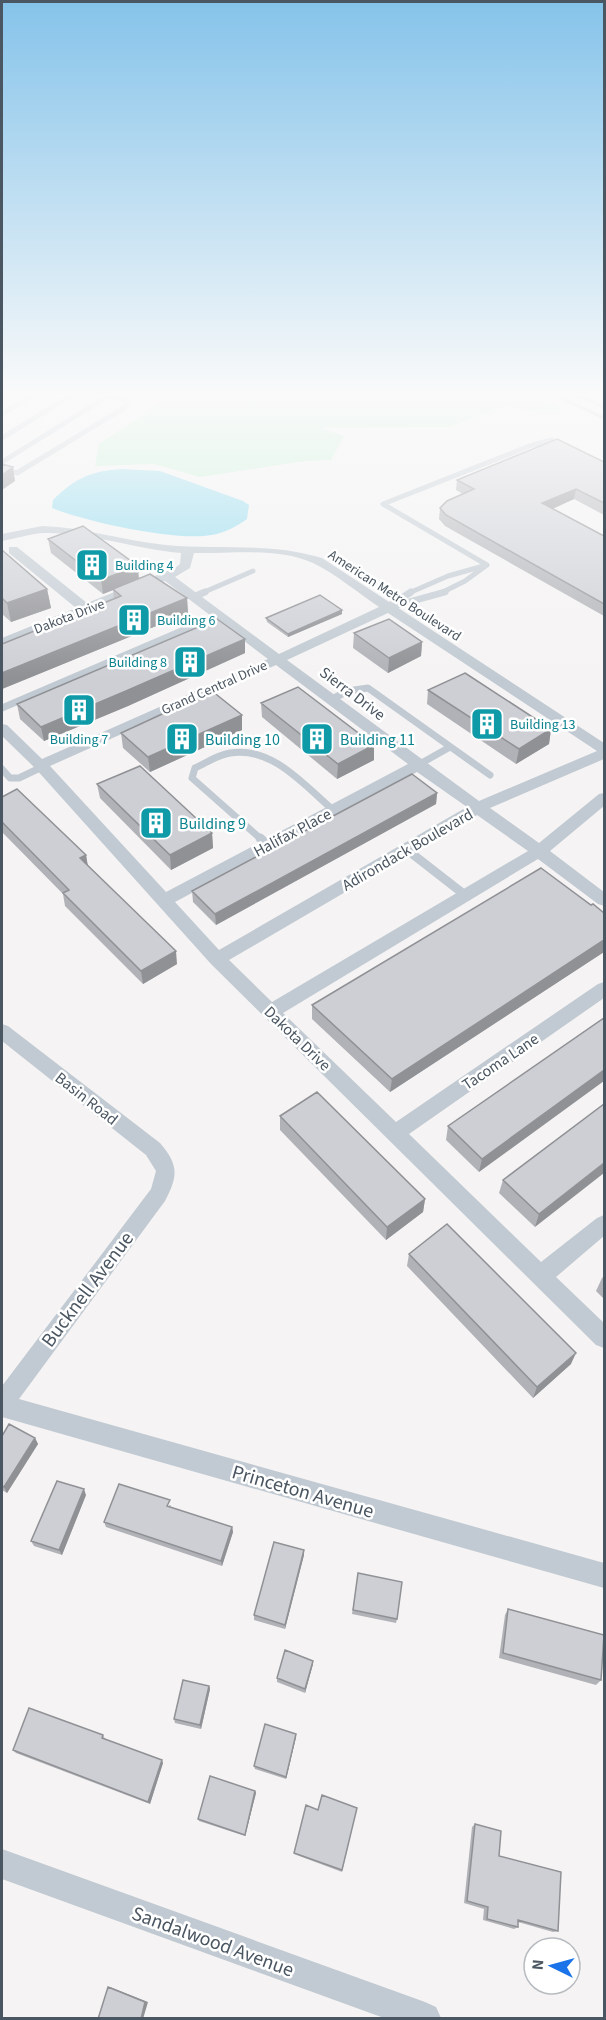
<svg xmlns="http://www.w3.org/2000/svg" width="606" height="2020" viewBox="0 0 606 2020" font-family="'Source Sans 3',sans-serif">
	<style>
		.green { fill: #c3f1d5 }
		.water { fill: #90daee }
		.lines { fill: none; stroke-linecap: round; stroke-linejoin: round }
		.service-far2 { stroke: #c1cad2; stroke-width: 5 }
		.service-far1 { stroke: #c1cad2; stroke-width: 7 }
		.service { stroke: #c1cad2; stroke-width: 9 }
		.minor { fill: #c1cad2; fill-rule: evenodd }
		.rail { stroke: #b5b8bd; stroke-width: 3 }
		.wall { fill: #b0b2b7 }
		.shaded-wall { fill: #909195 }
		.building { fill: #cdcfd5; stroke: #909195; stroke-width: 1.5 }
		.labels { text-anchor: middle; stroke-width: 5; stroke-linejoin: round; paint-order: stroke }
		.far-culture-label { font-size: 14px; fill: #0d838f; stroke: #fff; text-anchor: start }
		.far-street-label { font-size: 14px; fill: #4a5661; stroke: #fff }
		.street-label { font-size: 16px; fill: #4a5661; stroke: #fff }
		.culture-label { font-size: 16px; fill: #0d838f; stroke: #fff; text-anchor: start }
		.near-street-label { font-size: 20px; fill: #4a5661; stroke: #fff }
	</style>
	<rect width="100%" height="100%" fill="#f5f3f3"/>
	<path class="green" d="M161 396H532L562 409 558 412 543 413 505 406 451 427 321 428 344 436 331 460 305 461 200 477 154 464 95 466 99 444 163 401Z"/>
	<path class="water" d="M122 469 160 471 243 501 249 505 247 519C235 528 220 535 204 536 167 539 87 522 52 508L53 500C75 478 91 471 122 469Z"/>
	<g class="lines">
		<path class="service-far2" d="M2 414 31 396
			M2 438 70 396
			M2 462 108 396
			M2 468 17 473 124 408 128 401 110 396
			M487 565 383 504 532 445 552 440
			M202 593 253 571
			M409 593 448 576 487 565
			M441 593 465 581 487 565"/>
		<path class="service-far1" d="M193 597 205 592
			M388 607 411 592
			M387 608 445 592
			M332 699 348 691 368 688 490 775
			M2 708 219 615
			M418 765 450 747
			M2 769 10 778H19L42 767
			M262 840 192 778 195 768C206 763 217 755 230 753 272 746 304 785 333 810"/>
		<path class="service" d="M260 838 268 845
			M406 849 465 895"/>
		<path class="minor" d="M42 526C84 527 124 541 166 545 219 550 270 542 322 558L604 743V759L490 808 539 843 599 794 604 793V806L550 851 604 892V906L598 904 538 859 283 1013 396 1122 598 984 604 982V998L409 1134 541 1262 597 1218 604 1215V1236L556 1277 604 1323V1348L596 1345 211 964 35 768 2 736V724L7 725 42 759 268 659 165 581 2 646V638L76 608 9 553V547H17L87 603 175 568 180 564 181 553C135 549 89 532 43 533 28 534 15 539 2 541V534ZM194 553C232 554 277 547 313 563 336 574 358 593 379 607L279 654 175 577 190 568ZM388 613 597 751 479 801 287 660ZM276 665 408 764 166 892 50 766ZM417 772 467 807 219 950 175 902ZM477 815 528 851 272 1002 229 960Z
			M2 1024 8 1026 160 1143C179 1165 178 1176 165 1201L19 1399 604 1563V1588L2 1417V1386L151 1189 156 1171 146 1155 2 1041Z
			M2 1849 425 2002 436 2007 441 2018H384L2 1879Z"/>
		<path class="rail" d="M557 396 604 418
			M580 396 604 407"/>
	</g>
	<path class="wall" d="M604 462V515L574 499 553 509 604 536V616L445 526 439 519 440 508 463 494 456 490 457 480Z
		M48 539 187 598 188 613 2 689V644L114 599 113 590 103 594 51 553Z
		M2 550 47 589 51 608 11 622 2 614Z
		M342 614 288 637 267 622 266 618Z
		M354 633 422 642 421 656 388 673 353 648Z
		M245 639V653L128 706 44 741 20 719 17 704Z
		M428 690 551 729 549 744 516 764 427 704Z
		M261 703 374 760 337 779 262 717Z
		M242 715V730L150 772 123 748 121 733Z
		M97 784 212 833 213 848 171 870 100 798Z
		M437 793 436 804 216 925 193 902 192 891Z
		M2 797 86 855 88 866 177 964 143 984 65 906 63 894 2 832Z
		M591 905 604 913V952L390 1092 312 1019V1005Z
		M604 1018 479 1172 446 1140 448 1126Z
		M604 1104 535 1227 499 1193 503 1180Z
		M280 1116 425 1199 423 1212 386 1240 280 1130Z
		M409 1254 571 1364 533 1398 407 1266Z
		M604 1276V1299L596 1291 602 1278Z
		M2 1436 35 1438 38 1444 7 1493 2 1490Z
		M86 1495 62 1555 34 1546 31 1541Z
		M171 1505 170 1507 232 1527 233 1532 222 1566 106 1527 104 1522Z
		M304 1555 285 1629 254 1620V1615Z
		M358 1573 397 1619 396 1623 352 1614Z
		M508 1609 601 1680 596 1685 499 1658 505 1615Z
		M313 1661V1664L305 1693 277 1682V1678Z
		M209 1686 210 1689 201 1729 175 1723 174 1719Z
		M103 1735 105 1739 163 1763 150 1804 16 1753 13 1750Z
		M296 1737 286 1779 255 1769 254 1766Z
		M255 1791 256 1793 245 1836 199 1821 198 1819Z
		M357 1808 342 1872 294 1854V1853L318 1810Z
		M475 1824 499 1856 558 1931 553 1932 518 1922V1927L514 1929 483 1920 484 1909 464 1903 472 1827Z"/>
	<path class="shaded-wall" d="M13 467 15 481 2 490V475Z
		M576 489 574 499 540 514 542 503Z
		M138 566 139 580 103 594 101 580Z
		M47 589 51 608 11 622 7 603Z
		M187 598 188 613 2 689V673Z
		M342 610V614L288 637V634Z
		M245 639V653L128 706 44 741 41 727Z
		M422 642 421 656 388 673 389 658Z
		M242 715V730L150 772 148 757Z
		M551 729 549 744 516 764 519 749Z
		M374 745V760L337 779 338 764Z
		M437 793 436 804 216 925 215 914Z
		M212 833 213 848 171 870 170 855Z
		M86 855 88 868 80 858Z
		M604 940V952L390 1092 392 1079Z
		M176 951 177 964 143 984 141 971Z
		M604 1070V1081L479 1172 482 1159Z
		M604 1163V1173L535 1227 539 1214Z
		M425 1199 423 1212 386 1240 387 1227Z
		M576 1353 571 1364 533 1398 537 1387Z
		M35 1438 38 1444 7 1493 4 1487Z
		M84 1489 86 1495 62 1555 59 1550Z
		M232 1527 233 1532 222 1566 221 1561Z
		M304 1550V1555L285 1629V1625Z
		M313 1661V1664L305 1693V1689Z
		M209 1686 210 1689 201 1729 200 1725Z
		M296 1734V1737L286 1779V1777Z
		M162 1760 163 1763 150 1804 148 1802Z
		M255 1791 256 1793 245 1836V1835Z
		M108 1987H110L148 2002 143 2019H141Z"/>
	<path class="building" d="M557 439 604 462V503L576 489 542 503 604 536V604L446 515 440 508 447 501 474 489 457 480Z
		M2 464 13 467 2 475Z
		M83 526 138 566 101 580 48 539Z
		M2 550 47 589 7 603 2 598Z
		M150 574 187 598 2 673V644L121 596 113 589Z
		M320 595 342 610 288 634 266 618Z
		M217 619 245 639 126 691 41 727 17 704Z
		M389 619 422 642 389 658 354 633Z
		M465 673 551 729 519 749 428 690Z
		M298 687 374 745 338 764 261 703Z
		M212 691 242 715 148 757 121 733Z
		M140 766 212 833 170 855 97 784Z
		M412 774 437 793 215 914 192 891Z
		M17 789 86 855 80 858 176 951 141 971 63 893 69 890 2 822V797Z
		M541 868 591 905 593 904 604 913V940L392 1079 312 1005Z
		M604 1018V1070L482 1159 448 1126Z
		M317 1092 425 1199 387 1227 280 1116Z
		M604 1104V1163L539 1214 503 1180Z
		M447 1224 576 1353 537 1387 409 1254Z
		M9 1424 35 1438 4 1487 2 1486V1436Z
		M57 1481 84 1489 59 1550 31 1541Z
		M119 1484 170 1500 167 1506 232 1527 221 1561 104 1522Z
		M274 1542 304 1550 285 1625 254 1615Z
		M358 1573 402 1582 397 1619 353 1610Z
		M508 1609 604 1635 601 1680 503 1653Z
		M285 1650 313 1661 305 1689 277 1678Z
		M183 1680 209 1686 200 1725 174 1719Z
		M29 1708 103 1735 102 1738 162 1760 148 1802 13 1750Z
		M265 1724 296 1734 286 1777 254 1766Z
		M210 1776 255 1791 245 1835 198 1819Z
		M322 1795 357 1808 342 1870 294 1853 306 1805 318 1810Z
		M475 1824 501 1831 499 1856 561 1872 558 1931 518 1920V1927L487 1919 488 1907 467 1901Z
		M108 1987 145 2002 141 2019H98Z"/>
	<linearGradient id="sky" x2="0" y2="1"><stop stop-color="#85c3ea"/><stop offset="0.58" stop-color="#fafafa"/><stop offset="1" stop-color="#fafafa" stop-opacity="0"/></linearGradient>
	<rect width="606" height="679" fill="url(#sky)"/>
	<defs>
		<g id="building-square" transform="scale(1.725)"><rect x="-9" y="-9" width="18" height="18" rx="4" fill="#0f9aa8" stroke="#fff"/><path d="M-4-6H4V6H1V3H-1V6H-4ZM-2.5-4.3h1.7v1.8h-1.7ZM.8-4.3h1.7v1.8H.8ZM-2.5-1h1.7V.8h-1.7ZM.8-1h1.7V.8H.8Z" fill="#fff"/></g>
	</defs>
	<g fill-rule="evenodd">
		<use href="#building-square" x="92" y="565"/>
		<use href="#building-square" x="134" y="620"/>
		<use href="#building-square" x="190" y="662"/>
		<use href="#building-square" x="79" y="710"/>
		<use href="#building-square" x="487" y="724"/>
		<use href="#building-square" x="182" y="739"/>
		<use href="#building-square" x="317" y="739"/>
		<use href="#building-square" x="156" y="823"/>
	</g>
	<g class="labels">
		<g class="far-culture-label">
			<text x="115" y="570">Building 4</text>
			<text x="157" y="625">Building 6</text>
			<text x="167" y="667" text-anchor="end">Building 8</text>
			<text x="510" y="729">Building 13</text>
			<text x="79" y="744" text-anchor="middle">Building 7</text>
		</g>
		<g class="far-street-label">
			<text transform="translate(395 595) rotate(33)" y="5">American Metro Boulevard</text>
			<text transform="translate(69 616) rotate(-21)" y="5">Dakota Drive</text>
			<text transform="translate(214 687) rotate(-24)" y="5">Grand Central Drive</text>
		</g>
		<g class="street-label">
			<text transform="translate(353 693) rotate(37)" y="6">Sierra Drive</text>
			<text transform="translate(292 832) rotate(-28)" y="6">Halifax Place</text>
			<text transform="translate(407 849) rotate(-30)" y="6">Adirondack Boulevard</text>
			<text transform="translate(298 1038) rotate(44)" y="6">Dakota Drive</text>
			<text transform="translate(500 1061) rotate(-34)" y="6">Tacoma Lane</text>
			<text transform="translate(87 1098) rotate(38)" y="6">Basin Road</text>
		</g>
		<g class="culture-label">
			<text x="205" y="745">Building 10</text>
			<text x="340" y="745">Building 11</text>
			<text x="179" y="829">Building 9</text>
		</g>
		<g class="near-street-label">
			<text transform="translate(87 1289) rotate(-53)" y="7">Bucknell Avenue</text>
			<text transform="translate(303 1491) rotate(16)" y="7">Princeton Avenue</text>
			<text transform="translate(213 1941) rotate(20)" y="7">Sandalwood Avenue</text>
		</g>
	</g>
	<rect width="606" height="2020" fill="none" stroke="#4a5661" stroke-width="6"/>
	<g transform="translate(552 1966) rotate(275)"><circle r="28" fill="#ffffff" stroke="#b7bbc0" stroke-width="1.5"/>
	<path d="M0-4.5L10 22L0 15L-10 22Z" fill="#1a73e8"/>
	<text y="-9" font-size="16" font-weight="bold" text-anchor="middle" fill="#4a5661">N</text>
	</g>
</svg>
